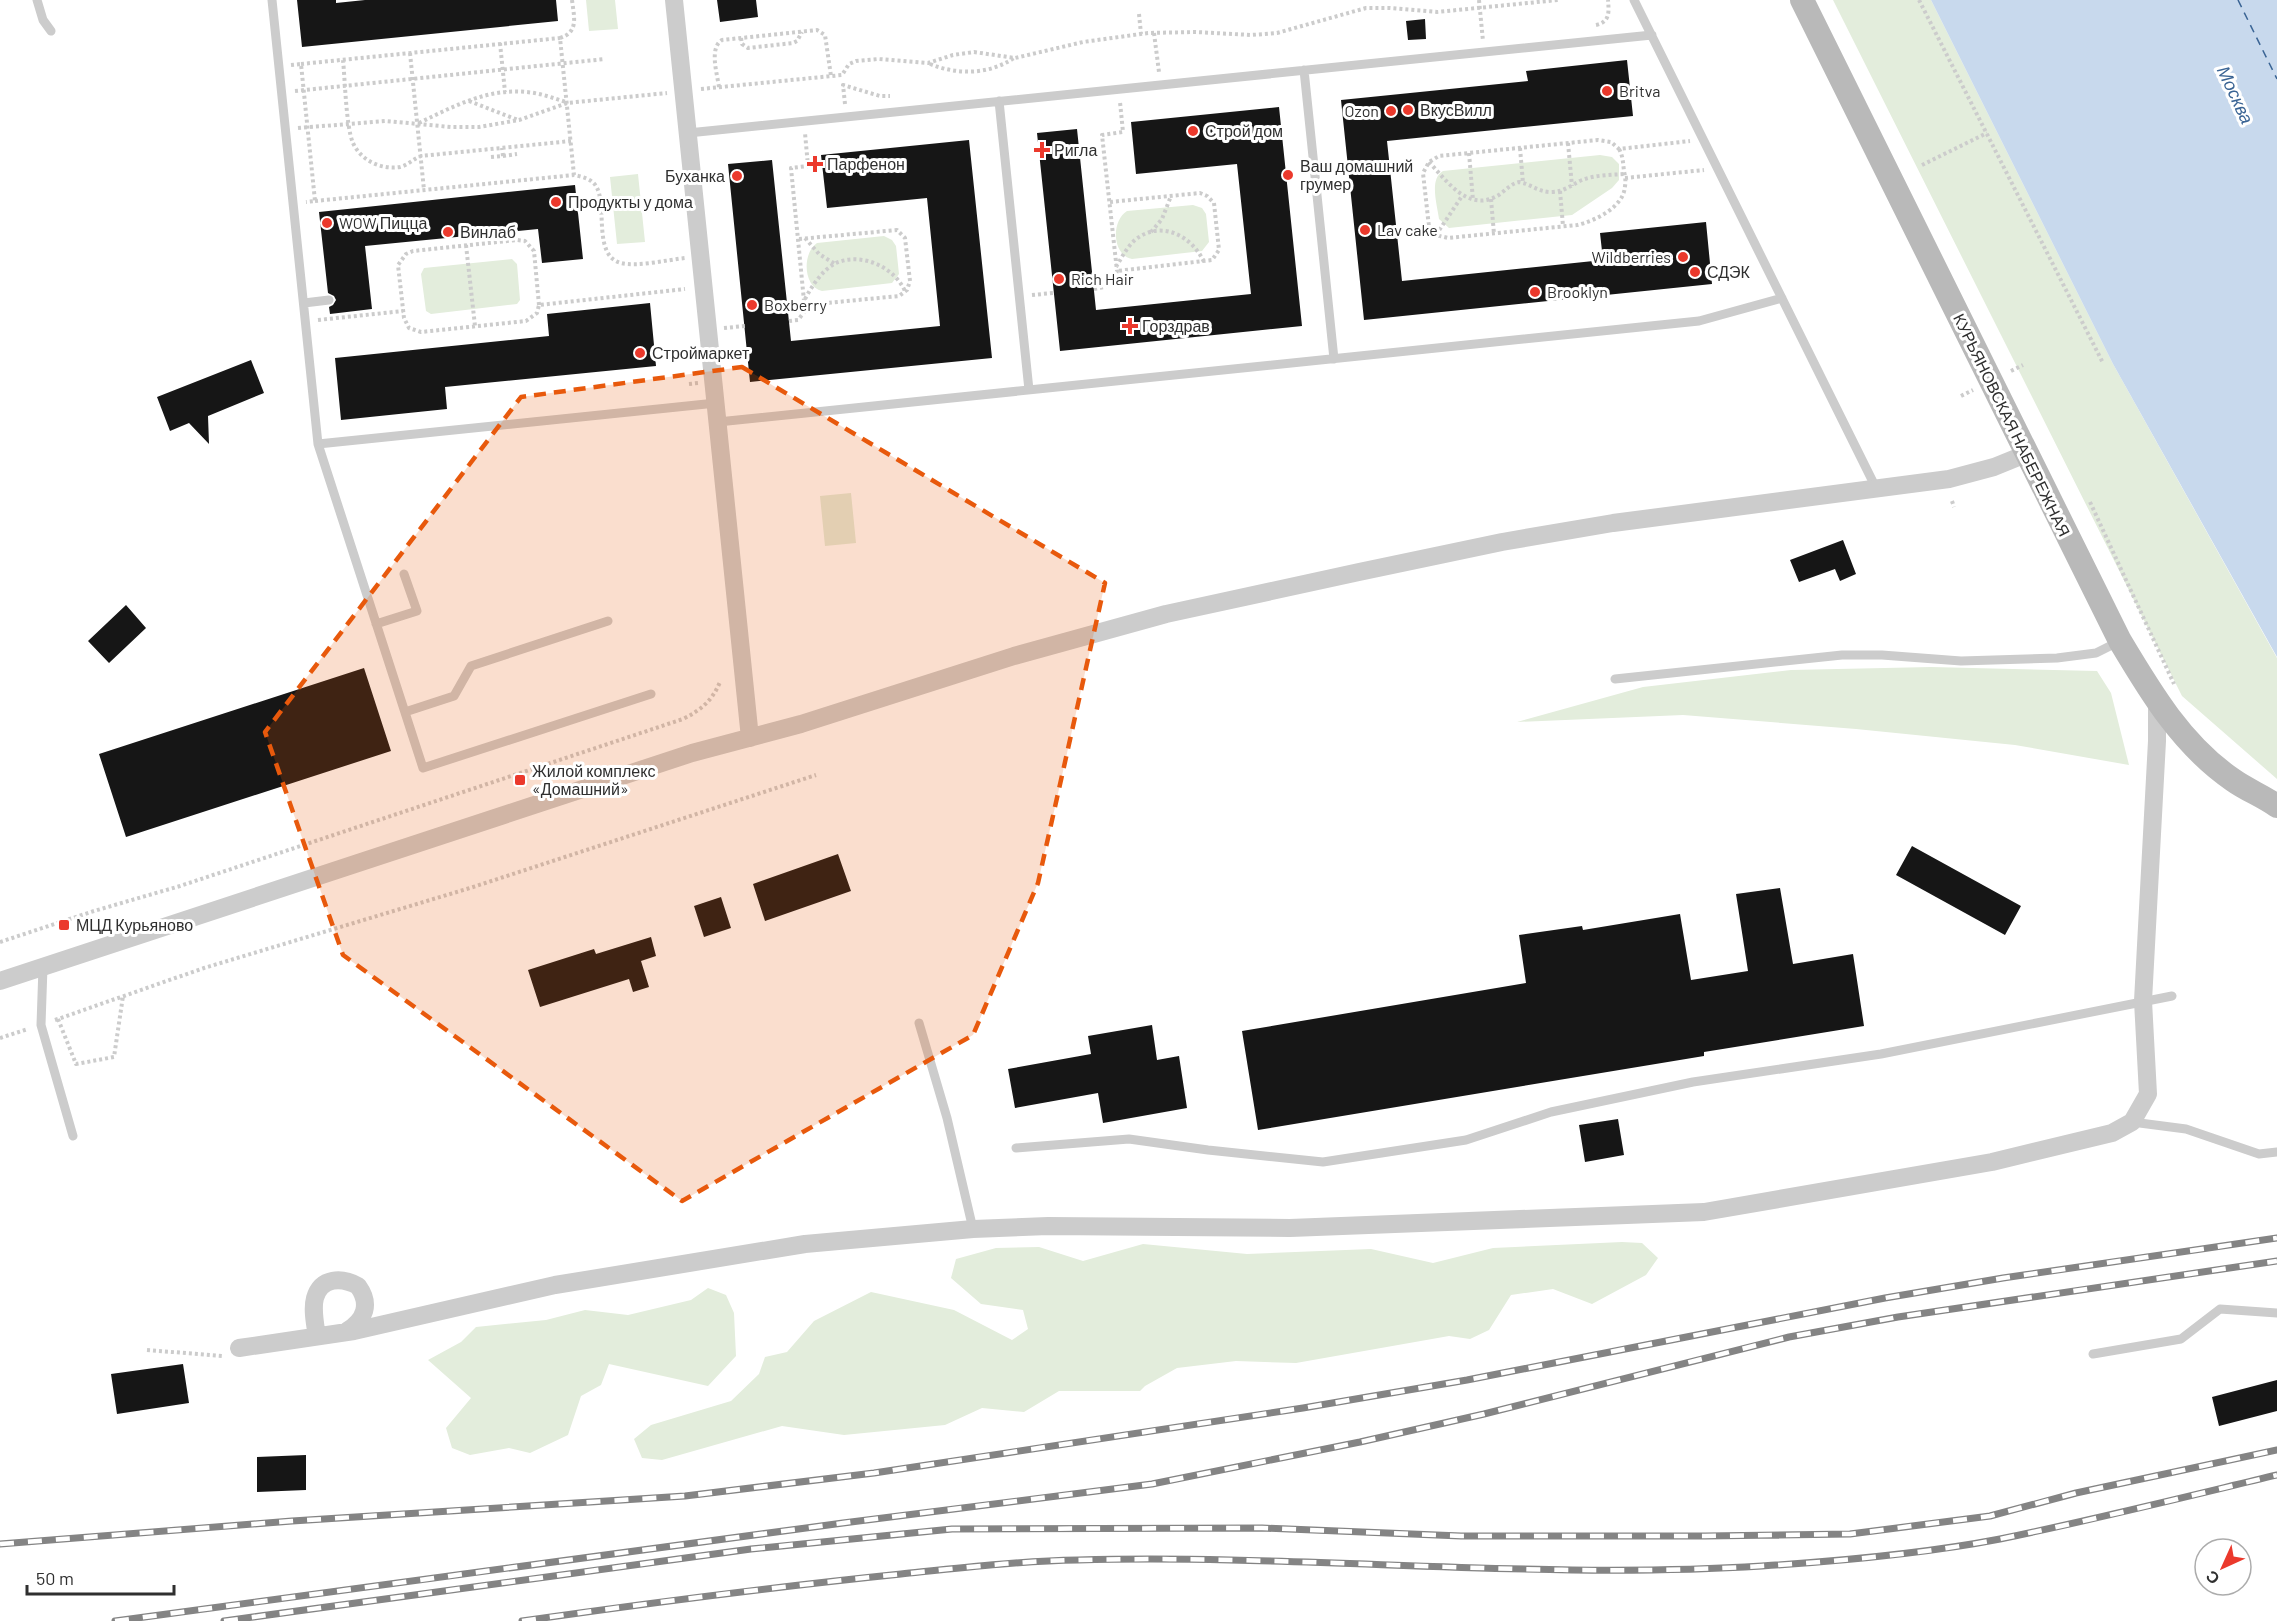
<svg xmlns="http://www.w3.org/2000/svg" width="2277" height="1621" viewBox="0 0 2277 1621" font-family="Barlow,sans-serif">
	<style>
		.green { fill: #e3eddc }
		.water { fill: #c8d9ed }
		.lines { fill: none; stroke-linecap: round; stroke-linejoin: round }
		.ferry { stroke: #3a6494; stroke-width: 1.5; stroke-dasharray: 8 6; stroke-linecap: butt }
		.building { fill: #161616 }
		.path { stroke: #ccc; stroke-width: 4; stroke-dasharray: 3 3; stroke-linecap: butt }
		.lane { stroke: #ccc; stroke-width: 9 }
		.street { stroke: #ccc; stroke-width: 18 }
		.secondary { stroke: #b9b9b9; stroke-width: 24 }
		.rail-casing { stroke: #848484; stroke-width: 7 }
		.rail { stroke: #fff; stroke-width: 4.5; stroke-dasharray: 14; stroke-linecap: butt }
		.marked { fill: #e8590c; fill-opacity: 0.2; stroke: #e8590c; stroke-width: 4.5; stroke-dasharray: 12 8; stroke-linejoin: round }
		.poi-dot { fill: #eb392c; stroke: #fff; stroke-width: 2 }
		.labels { text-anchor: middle; stroke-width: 6; stroke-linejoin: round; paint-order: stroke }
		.poi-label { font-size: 16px; fill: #2f2f2f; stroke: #fff; text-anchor: start }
		.street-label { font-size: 16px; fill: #2f2f2f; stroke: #fff }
		.water-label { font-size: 18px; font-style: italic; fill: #3a6494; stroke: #fff }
	</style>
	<rect width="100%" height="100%" fill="#fff"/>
	<path class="green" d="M586 0H615L618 29 589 31Z
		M1833 0H1931L2113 364 2277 658V779L2182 696Z
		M1600 155 1612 157 1619 164V180L1612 188 1572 215 1449 228 1439 219C1437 204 1429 179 1443 171Z
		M638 174 645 242 617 244 610 177Z
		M1193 205 1202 208 1206 214 1209 242 1202 251 1132 259C1112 255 1111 221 1127 211Z
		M884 236 892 240 896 246 899 274 892 283 822 291C803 287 802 253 817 243Z
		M512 259 517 264 520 300 517 304 431 314 426 311 421 274 424 268Z
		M851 493 856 543 825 546 820 496Z
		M1931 667 2097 671 2111 693 2129 765 2015 745 1856 729 1683 715 1517 722 1643 687 1791 670Z
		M1622 1242 1642 1243 1658 1258 1646 1275 1592 1304 1553 1289 1511 1295 1489 1330 1470 1339 1449 1336 1296 1363 1236 1361 1177 1368 1145 1386 1140 1391H1059L1024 1412 982 1408 945 1425 844 1435 782 1426 662 1460 642 1458 634 1439 651 1425 731 1401 759 1374 765 1357 787 1352 814 1321 871 1292 954 1310 1012 1340 1028 1329 1023 1310 981 1304 951 1278 956 1259 996 1248 1039 1247 1083 1261 1143 1244 1247 1254 1371 1249 1433 1263 1493 1248Z
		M708 1288 726 1295 734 1313 736 1356 708 1386 609 1364 601 1385 581 1396 568 1435 530 1453 509 1448 470 1455 452 1448 446 1428 471 1398 428 1360 461 1342 476 1327 546 1320 585 1310 628 1315 691 1300Z"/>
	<path class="water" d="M1931 0H2277V657L2113 364Z"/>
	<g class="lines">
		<path class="ferry" d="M2238 0 2277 79"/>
	</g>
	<path class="building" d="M297 0H336V3L365 0H556L558 21 302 47Z
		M717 0H756L758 17 720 22Z
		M1425 19 1426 39 1408 40 1406 21Z
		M1627 60 1633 116 1387 141 1402 281 1603 260 1600 233 1706 222 1712 284 1364 320 1341 100 1528 81 1526 71Z
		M1279 107 1302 326 1060 351 1037 133 1077 129 1096 310 1251 294 1237 164 1136 174 1131 122Z
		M969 140 992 358 750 382 728 164 772 160 791 341 940 326 927 198 827 208 821 155Z
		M575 185 583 259 542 263 538 229 365 246 372 309 330 314 329 307 333 305 336 300 334 296 328 293 319 212Z
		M650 303 656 366 445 387 447 409 341 420 335 358 549 336 547 314Z
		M251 360 264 393 208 416 209 444 189 423 170 431 157 397Z
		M1843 540 1856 574 1840 581 1835 569 1799 582 1790 560Z
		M126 605 146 628 109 663 88 641Z
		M364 668 391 751 126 837 99 754Z
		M1912 846 2021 906 2005 935 1896 875Z
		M838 854 851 891 765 921 753 884Z
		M1780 888 1793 964 1853 954 1864 1026 1704 1052V1056L1258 1130 1242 1031 1526 983 1519 935 1582 926 1583 930 1680 914 1691 980 1748 971 1736 894Z
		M721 897 731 928 704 937 694 906Z
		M651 937 656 956 641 961 649 987 633 992 629 979 540 1007 528 970 594 949 596 954Z
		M1152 1025 1157 1060 1179 1056 1187 1108 1103 1123 1098 1093 1015 1108 1008 1069 1091 1054 1088 1036Z
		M1618 1119 1624 1155 1585 1162 1579 1125Z
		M183 1364 189 1403 117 1414 111 1374Z
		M2277 1380V1411L2219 1426 2212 1397Z
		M306 1455V1490L257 1492V1457Z"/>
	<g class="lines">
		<path class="path" d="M572 0C574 17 579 32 560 38L574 175
			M1479 0 1483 41
			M1919 0 2103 363
			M1139 14 1141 34
			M1596 25C1610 22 1609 12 1608 0
			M1154 33 1159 72
			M741 38 742 44 748 48 793 43 797 41 802 32
			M500 43 505 92
			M410 53 424 190
			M343 60C345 79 346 127 353 143 361 161 382 170 400 167 408 165 413 159 421 156L571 141
			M301 64 560 38
			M930 64C958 75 988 75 1014 58
			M291 65 301 64 315 201 306 202
			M719 87C717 73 709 48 722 40L817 30 825 35 831 76
			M701 89 842 75 849 64 856 61 878 59 928 63 953 55 974 52 1015 58 1083 42 1148 33 1196 32 1251 35 1277 33 1366 8H1389L1437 12 1558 0
			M295 91 605 59
			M469 101 518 120
			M845 104 843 85 880 96H890
			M419 123C452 107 488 88 526 92 540 93 553 98 566 102
			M298 128 386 121 451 127H479L519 120 567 103 667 93
			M1568 143 1572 186
			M1520 148 1523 183
			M1619 149C1623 156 1623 163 1624 171 1625 176 1626 181 1625 186 1624 207 1595 221 1577 225L1448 238 1436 235 1429 227 1423 173 1429 162 1439 156 1598 140 1611 142 1619 149 1690 141
			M1469 153 1473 200
			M503 156 517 154
			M491 157 503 156 502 148
			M1429 162C1446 180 1467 211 1495 197 1504 193 1509 184 1519 182 1531 184 1538 192 1551 192 1564 192 1571 185 1582 180 1595 175 1610 175 1624 174
			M1922 165 1987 133
			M1625 178 1704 170
			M1560 191 1563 226
			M1491 199 1494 234
			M315 201 574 175C583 177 593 179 597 188 607 207 593 256 621 263 637 267 667 260 685 258
			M1110 202 1200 193 1207 196 1214 203 1219 250 1212 260 1117 271
			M1151 232 1162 219 1171 196
			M1436 235 1462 196
			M805 238 819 254 835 264
			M799 239 897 230 905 238 910 281 907 290 899 296 806 305
			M466 245 475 326
			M1116 267C1122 257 1127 247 1135 240 1161 219 1192 236 1204 262
			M1094 289C1108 287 1113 285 1117 271L1102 135 1123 132 1120 102
			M1032 295 1053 293
			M805 299C812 286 822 270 836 263 862 252 894 267 905 291
			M539 305 534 251 525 241 517 240 413 251 406 254 398 265 404 318 409 328 421 332 526 321 537 313 539 305 685 289
			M318 320 403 311
			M789 321 798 320 805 311 791 168 808 166 805 133
			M724 328 745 326
			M2011 371 2023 365
			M689 384 698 383
			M1961 396 1973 390
			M1952 501 1954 507
			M2090 502 2174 684
			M0 942 94 911 180 886 683 719C701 710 712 701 720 682
			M58 1019 76 1064 114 1057 123 996
			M55 1020 204 968 470 888 816 775
			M0 1038 28 1029
			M147 1350 223 1356"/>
		<path class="lane" d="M37 0 43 20 51 31
			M272 0 318 444 716 403
			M1634 0 1876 488
			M1304 70 1334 359
			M999 101 1029 390
			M688 133 1652 35
			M304 303 329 300
			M718 422 1699 321 1782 298
			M318 444 423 768 651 694
			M376 624 417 611 404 574
			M1615 679 1842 655H1882L1961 661 2057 658 2096 653 2118 642
			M405 712 454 696 471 666 608 621
			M43 967 41 1025 73 1136
			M919 1023 947 1118 973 1229
			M2132 1122 2186 1129 2259 1154 2277 1152
			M1016 1148 1129 1139 1208 1150 1323 1162 1466 1140 1551 1112 1693 1082 1881 1054 2172 996
			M2093 1354 2181 1339 2220 1309 2277 1313"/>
		<path class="street" d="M674 0 750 738
			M0 981 692 753 801 724 1014 656 1166 614 1359 572 1502 542 1613 523 1949 479 1994 467 2026 454
			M317 1336C315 1324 312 1309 315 1298 321 1277 342 1277 358 1286 371 1304 365 1320 347 1331
			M239 1348 354 1331 555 1285 805 1244 973 1229 1048 1226 1290 1228 1704 1212 1992 1162 2112 1133 2132 1122 2148 1094 2143 1001 2157 741V702"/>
		<path class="secondary" d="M1802 0 2120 641C2151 693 2182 745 2233 780 2247 790 2263 796 2277 806"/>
		<g class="rail-casing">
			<path id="rail" d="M0 1544 292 1521 685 1496 874 1473 1303 1408 1467 1380 1885 1298 2003 1278 2277 1238
				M115 1621 843 1523 1152 1484 1360 1442 1484 1414 1789 1337 1898 1317 2277 1261
				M224 1621 751 1549 952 1529 1262 1528 1461 1536H1705L1850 1534 1990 1516 2076 1493 2277 1450
				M522 1621C648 1603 774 1587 901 1574 959 1568 1019 1561 1078 1560 1306 1554 1534 1580 1762 1566 1841 1561 1922 1554 2000 1539 2093 1520 2185 1497 2277 1475"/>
		</g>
		<use href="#rail" class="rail"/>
	</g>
	<path class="marked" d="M742 367 1105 583 1038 883 973 1035 682 1201 343 955 265 732 521 397Z"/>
	<g class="poi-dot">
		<circle cx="1607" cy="91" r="6"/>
		<circle cx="1408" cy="110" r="6"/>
		<circle cx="1391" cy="111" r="6"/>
		<circle cx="1193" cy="131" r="6"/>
		<path d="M1039 141h6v6h6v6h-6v6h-6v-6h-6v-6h6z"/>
		<path d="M812 155h6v6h6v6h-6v6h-6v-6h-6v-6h6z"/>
		<circle cx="1288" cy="175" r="6"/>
		<circle cx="737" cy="176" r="6"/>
		<circle cx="556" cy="202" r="6"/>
		<circle cx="327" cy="223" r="6"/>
		<circle cx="1365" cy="230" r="6"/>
		<circle cx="448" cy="232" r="6"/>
		<circle cx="1683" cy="257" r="6"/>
		<circle cx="1695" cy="272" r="6"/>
		<circle cx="1059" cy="279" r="6"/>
		<circle cx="1535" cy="292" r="6"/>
		<circle cx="752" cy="305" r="6"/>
		<path d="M1127 317h6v6h6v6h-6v6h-6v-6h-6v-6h6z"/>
		<circle cx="640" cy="353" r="6"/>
		<rect x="514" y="774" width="12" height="12" rx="3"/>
		<rect x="58" y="919" width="12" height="12" rx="3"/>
	</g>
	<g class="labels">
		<g class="poi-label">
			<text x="1619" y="97">Britva</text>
			<text x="1420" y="116">ВкусВилл</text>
			<text x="1379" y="117" text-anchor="end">Ozon</text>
			<text x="1205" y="137">Строй дом</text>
			<text x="1054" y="156">Ригла</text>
			<text x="827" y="170">Парфенон</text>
			<text x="1300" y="172">Ваш домашний<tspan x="1300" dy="18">грумер</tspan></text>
			<text x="725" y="182" text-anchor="end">Буханка</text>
			<text x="568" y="208">Продукты у дома</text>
			<text x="339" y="229">WOW Пицца</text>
			<text x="1377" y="236">Lav cake</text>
			<text x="460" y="238">Винлаб</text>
			<text x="1671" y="263" text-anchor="end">Wildberries</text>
			<text x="1707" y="278">СДЭК</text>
			<text x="1071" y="285">Rich Hair</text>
			<text x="1547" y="298">Brooklyn</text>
			<text x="764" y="311">Boxberry</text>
			<text x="1142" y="332">Горздрав</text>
			<text x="652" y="359">Строймаркет</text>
			<text x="532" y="777">Жилой комплекс<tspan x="532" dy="18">«Домашний»</tspan></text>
			<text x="76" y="931">МЦД Курьяново</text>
		</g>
		<g class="street-label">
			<text transform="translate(2012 425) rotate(64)" y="6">КУРЬЯНОВСКАЯ НАБЕРЕЖНАЯ</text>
		</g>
		<g class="water-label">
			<text transform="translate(2235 95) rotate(65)" y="6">Москва</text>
		</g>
	</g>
	<g transform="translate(2223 1567) rotate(225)"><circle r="28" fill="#ffffff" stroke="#acacac" stroke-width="1.5"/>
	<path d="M0-4.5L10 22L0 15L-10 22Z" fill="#eb392c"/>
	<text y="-9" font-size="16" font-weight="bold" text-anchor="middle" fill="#2f2f2f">С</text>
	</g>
	<path d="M27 1585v9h147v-9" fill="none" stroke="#2f2f2f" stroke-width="3"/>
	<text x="36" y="1585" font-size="18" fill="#2f2f2f" stroke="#ffffff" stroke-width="4.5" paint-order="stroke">50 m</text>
</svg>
